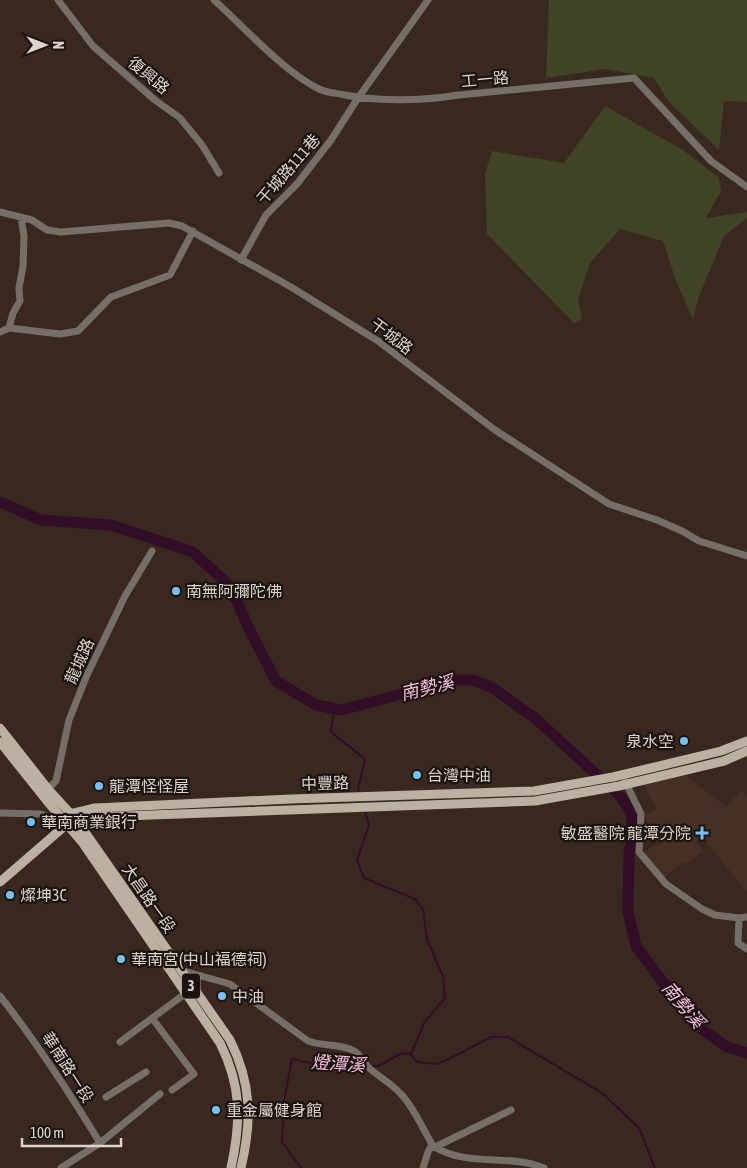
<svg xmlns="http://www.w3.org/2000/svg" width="747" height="1168" viewBox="0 0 747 1168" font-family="'Asap Condensed','Noto Sans TC',sans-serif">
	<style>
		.built { fill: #472f24 }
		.green { fill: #404324 }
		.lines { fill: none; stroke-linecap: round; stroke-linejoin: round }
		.stream { stroke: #320d27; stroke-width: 2 }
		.river { stroke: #320d27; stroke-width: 11 }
		.minor { stroke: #746f67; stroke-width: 7 }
		.major { stroke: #bcb1a1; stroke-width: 9 }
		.poi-dot { fill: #75c0f6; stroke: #1b130f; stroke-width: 2 }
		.labels { text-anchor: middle; stroke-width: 4.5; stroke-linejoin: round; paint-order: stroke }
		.shield { fill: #1b130f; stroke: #a49994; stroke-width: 1 }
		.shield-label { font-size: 15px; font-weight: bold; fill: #ded3cd }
		.street-label { font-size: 16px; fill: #ded3cd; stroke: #1b130f }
		.poi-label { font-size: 16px; fill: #ded3cd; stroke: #1b130f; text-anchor: start }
		.water-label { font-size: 18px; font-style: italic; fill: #fbc0e5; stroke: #1b130f }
	</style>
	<rect width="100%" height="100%" fill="#39281f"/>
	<path class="built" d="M685 775 726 807 741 791 747 796V892L701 836 696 842 704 851 686 864 683 862 663 878 644 854 652 846 659 844 656 829 650 831 645 815 657 809 643 783Z"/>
	<path class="green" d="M549 0H747V102L724 101 719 150 668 101 654 78 605 69 546 78Z
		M605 106 683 150 719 178 721 191 706 218 747 212V218L724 236 699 296 693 319 676 281 663 241 620 229 590 263 578 299 582 319 574 323 487 234 485 174 492 151 564 163Z"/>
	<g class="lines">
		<path class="stream" d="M334 709 331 732 365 759 358 789 359 793
			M365 811 369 825 357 860 364 878 415 899 423 909 427 939 443 977 445 998 424 1023 411 1054 402 1053 378 1066H370
			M411 1054 417 1062 437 1064 453 1057 491 1037H508L602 1093 639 1128 655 1168
			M301 1168 282 1142 284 1101 292 1059 320 1065 365 1066"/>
		<path class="river" d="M0 502 41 520 111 525 193 552 230 586 250 631 276 681 316 705 342 710 453 680H473L491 687 535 718 621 797 631 813 633 832 629 854 628 911 636 946 694 1024 727 1047 747 1053"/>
		<path class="minor" d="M58 0 93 46 155 100 180 118 202 145 219 173
			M214 0C244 27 284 72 319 89 327 93 337 93 345 95 383 102 421 101 459 95L634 78 711 161 747 187
			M0 212 32 220 47 230 61 232 169 223 182 226 291 287 378 341 495 430 609 504 657 520 682 531 699 541 747 556
			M241 260 266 215 297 184 331 140 358 98 428 0
			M9 328 60 334 78 331 111 297 170 275 193 231
			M0 332 9 328 13 313 20 301 19 288 23 266 24 236 21 217
			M625 781 641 814 639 852 666 884 702 909 715 915 739 918 747 917
			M48 789 56 781 69 720 87 675 125 596 152 551
			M0 813 41 814 67 824
			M739 918 738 943 747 949
			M180 970 230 984 308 1041C322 1046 336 1044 350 1049 359 1052 362 1060 368 1067 379 1077 391 1083 401 1094 413 1106 424 1131 433 1146 468 1168 508 1153 544 1168
			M0 996C37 1043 69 1092 100 1143
			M152 1018 194 1074 172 1090
			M120 1042 186 993
			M106 1097 146 1072
			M61 1168 100 1143 160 1094
			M423 1168 428 1152 430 1148 435 1147 511 1110"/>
		<path class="major" d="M0 728 48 789 78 822 230 1040C252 1084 252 1121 241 1168
			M0 742 47 801 82 842 220 1043C242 1087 241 1121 231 1168
			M70 814 95 808 291 799 534 791 613 777 655 767 721 751 747 741
			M0 882 67 824 96 817 535 801 619 786 724 761 747 751"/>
	</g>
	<g class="poi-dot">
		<circle cx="176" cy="591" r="5"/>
		<circle cx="684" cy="741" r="5"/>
		<circle cx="417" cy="775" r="5"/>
		<circle cx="99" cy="786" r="5"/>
		<circle cx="31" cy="822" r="5"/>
		<path d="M699.5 825.5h5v5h5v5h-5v5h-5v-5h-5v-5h5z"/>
		<circle cx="10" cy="895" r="5"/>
		<circle cx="121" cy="959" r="5"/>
		<circle cx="222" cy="996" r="5"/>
		<circle cx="216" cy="1110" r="5"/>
	</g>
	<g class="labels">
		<rect class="shield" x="182" y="973.5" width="18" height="25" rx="4"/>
		<g class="shield-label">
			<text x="191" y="991">3</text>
		</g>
		<g class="street-label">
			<text transform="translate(149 75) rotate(40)" y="6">復興路</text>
			<text transform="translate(485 79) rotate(-5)" y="6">工一路</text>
			<text transform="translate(288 169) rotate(-49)" y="6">干城路111巷</text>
			<text transform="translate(392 336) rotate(37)" y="6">干城路</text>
			<text transform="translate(79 661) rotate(-66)" y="6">龍城路</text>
			<text transform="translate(325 783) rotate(-2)" y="6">中豐路</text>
			<text transform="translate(149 898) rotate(55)" y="6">大昌路一段</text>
			<text transform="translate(68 1067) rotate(57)" y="6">華南路一段</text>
		</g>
		<g class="poi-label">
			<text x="186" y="597">南無阿彌陀佛</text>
			<text x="674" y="747" text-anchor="end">泉水空</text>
			<text x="427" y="781">台灣中油</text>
			<text x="109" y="792">龍潭怪怪屋</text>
			<text x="41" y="828">華南商業銀行</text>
			<text x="691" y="839" text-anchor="end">敏盛醫院 龍潭分院</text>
			<text x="20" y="901">燦坤3C</text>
			<text x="131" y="965">華南宮(中山福德祠)</text>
			<text x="232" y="1002">中油</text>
			<text x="226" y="1116">重金屬健身館</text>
		</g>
		<g class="water-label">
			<text transform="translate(427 688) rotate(-14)" y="6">南勢溪</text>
			<text transform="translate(683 1005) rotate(50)" y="6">南勢溪</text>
			<text transform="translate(338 1064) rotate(4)" y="6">燈潭溪</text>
		</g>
	</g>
	<g transform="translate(45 45) rotate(90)" stroke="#1b130f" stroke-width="4" paint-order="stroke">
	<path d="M0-4L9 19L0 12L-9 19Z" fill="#ded3cd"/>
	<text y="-8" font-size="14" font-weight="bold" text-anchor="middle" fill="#ded3cd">N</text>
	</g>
	<path d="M22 1138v8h99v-8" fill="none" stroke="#ded3cd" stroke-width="2.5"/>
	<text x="30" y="1138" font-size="15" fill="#ded3cd" stroke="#1b130f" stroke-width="4" paint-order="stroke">100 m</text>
</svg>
